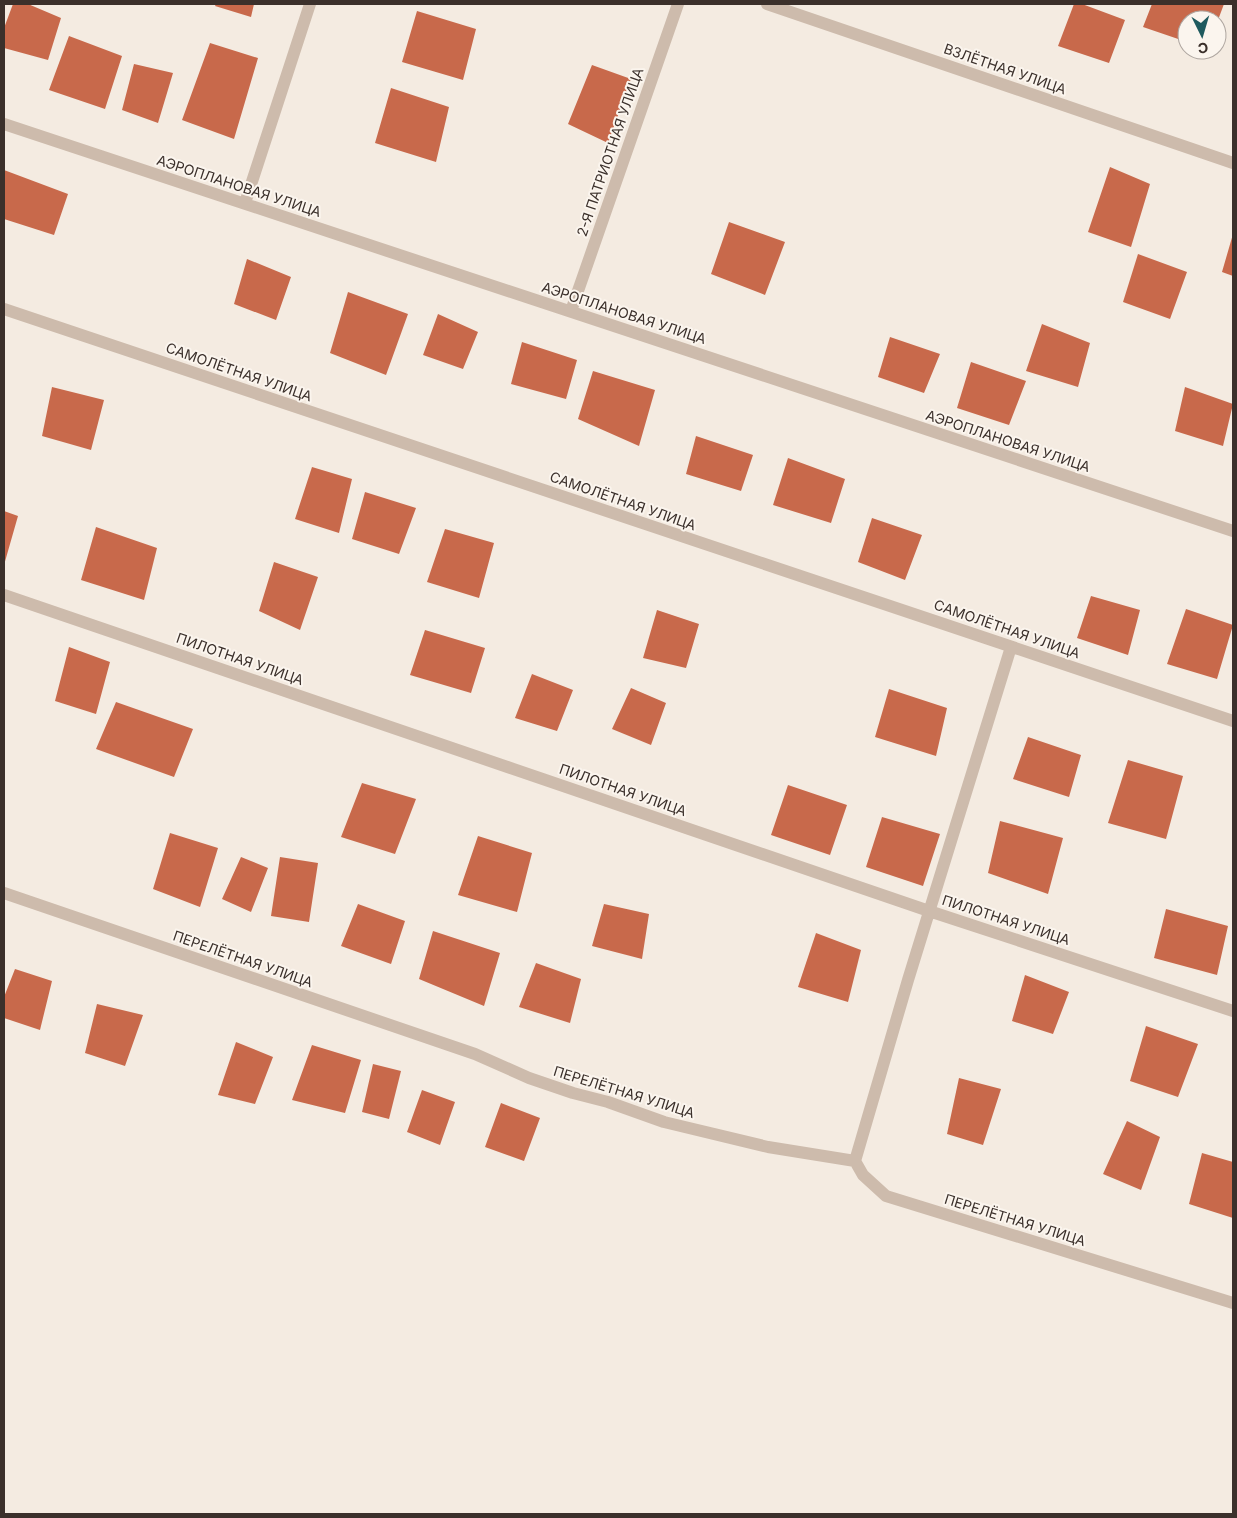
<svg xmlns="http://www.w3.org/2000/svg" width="1237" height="1518" viewBox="0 0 1237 1518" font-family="Inter,sans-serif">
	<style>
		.building { fill: #c8694b }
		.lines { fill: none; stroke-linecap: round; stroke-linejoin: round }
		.street { stroke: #cdbbac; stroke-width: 12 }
		.labels { text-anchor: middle; stroke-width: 4; stroke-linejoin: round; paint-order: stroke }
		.street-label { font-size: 14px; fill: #3b302b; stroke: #fbf5ee }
	</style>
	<rect width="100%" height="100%" fill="#f4ebe1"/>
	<path class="building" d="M13 4H28L61 18 48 60 4 48V28Z
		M216 4H254L251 17 215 6Z
		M1074 4H1082L1125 20 1109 63 1058 46Z
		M1152 4H1224L1218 20H1187V42L1143 27Z
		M417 11 476 29 463 80 402 62Z
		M69 36 122 56 105 109 49 90Z
		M210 43 258 58 234 139 182 120Z
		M134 64 173 73 158 123 122 110Z
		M592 65 631 79 608 143 568 124Z
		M391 88 449 107 436 162 375 143Z
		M1110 167 1150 184 1131 247 1088 232Z
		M4 170 68 194 54 235 4 219Z
		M729 222 785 242 765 295 711 274Z
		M1233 234V276L1222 272Z
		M1138 254 1187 272 1170 319 1123 302Z
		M247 259 291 277 276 320 234 304Z
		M348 292 408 314 386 375 330 353Z
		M438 314 478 332 463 369 423 355Z
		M1042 324 1090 343 1078 387 1026 371Z
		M890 337 940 354 924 393 878 377Z
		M522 342 577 360 566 399 511 384Z
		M971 362 1026 381 1009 425 957 408Z
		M593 371 655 390 639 446 578 419Z
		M52 387 104 400 91 450 42 436Z
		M1185 387 1233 404 1223 446 1175 431Z
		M696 436 753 455 741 491 686 474Z
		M788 458 845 479 831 523 773 505Z
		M312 467 352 479 339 533 295 519Z
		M365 492 416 508 399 554 352 539Z
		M4 511 18 516 4 565Z
		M872 518 922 535 905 580 858 562Z
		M96 527 157 548 144 600 81 580Z
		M445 529 494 543 479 598 427 582Z
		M274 562 318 577 300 630 259 611Z
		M1091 596 1140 610 1128 655 1077 638Z
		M1186 609 1233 625 1217 679 1167 664Z
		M657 610 699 624 686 668 643 658Z
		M425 630 485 648 471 693 410 675Z
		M69 647 110 662 96 714 55 701Z
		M532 674 573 690 557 731 515 718Z
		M631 688 666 703 651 745 612 729Z
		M889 689 947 708 936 756 875 737Z
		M116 702 193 729 174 777 96 749Z
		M1028 737 1081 755 1069 797 1013 779Z
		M1128 760 1183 776 1166 839 1108 823Z
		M362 783 416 799 395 854 341 837Z
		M788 785 847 805 830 855 771 835Z
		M882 817 940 834 923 886 866 867Z
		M1000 821 1063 838 1048 894 988 873Z
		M170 833 218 848 200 907 153 889Z
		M478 836 532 853 517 912 458 895Z
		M241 857 268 868 251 912 222 899Z
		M280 857 318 863 309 922 271 916Z
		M358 904 405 921 391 964 341 946Z
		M604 904 649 914 642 959 592 946Z
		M1166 909 1228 926 1217 975 1154 958Z
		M433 931 500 953 484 1006 419 979Z
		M816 933 861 950 848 1002 798 987Z
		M536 963 581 979 570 1023 519 1007Z
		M15 969 52 981 40 1030 4 1018V997Z
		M1025 975 1069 992 1053 1034 1012 1021Z
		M97 1004 143 1015 125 1066 85 1053Z
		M1146 1026 1198 1044 1178 1097 1130 1081Z
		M236 1042 273 1057 255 1104 218 1095Z
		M312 1045 361 1060 345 1113 292 1100Z
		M373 1064 401 1071 389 1119 362 1112Z
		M959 1078 1001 1089 983 1145 947 1134Z
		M422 1090 455 1102 440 1145 407 1132Z
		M501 1103 540 1118 524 1161 485 1147Z
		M1127 1121 1160 1137 1141 1190 1103 1174Z
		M1202 1153 1233 1162V1218L1189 1204Z"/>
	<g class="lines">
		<path class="street" d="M767 4 1233 163
			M4 124 1233 531
			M245 203 310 4
			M4 309 1233 721
			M571 311 678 4
			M4 595 929 911 1233 1011
			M4 893 475 1054 529 1078 573 1093 608 1102 664 1122 768 1147 855 1161 863 1175 886 1196 1233 1303
			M855 1161 908 980 1011 647"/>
	</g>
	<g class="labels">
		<g class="street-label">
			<text transform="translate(1005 69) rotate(19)" y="5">ВЗЛЁТНАЯ УЛИЦА</text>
			<text transform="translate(610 152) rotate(-71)" y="5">2-Я ПАТРИОТНАЯ УЛИЦА</text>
			<text transform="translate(239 186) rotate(18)" y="5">АЭРОПЛАНОВАЯ УЛИЦА</text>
			<text transform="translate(624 313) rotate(18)" y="5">АЭРОПЛАНОВАЯ УЛИЦА</text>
			<text transform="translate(239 372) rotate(19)" y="5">САМОЛЁТНАЯ УЛИЦА</text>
			<text transform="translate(1008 441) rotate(18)" y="5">АЭРОПЛАНОВАЯ УЛИЦА</text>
			<text transform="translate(623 501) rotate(19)" y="5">САМОЛЁТНАЯ УЛИЦА</text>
			<text transform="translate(1007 629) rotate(19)" y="5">САМОЛЁТНАЯ УЛИЦА</text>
			<text transform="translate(240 659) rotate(19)" y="5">ПИЛОТНАЯ УЛИЦА</text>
			<text transform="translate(623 790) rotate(19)" y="5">ПИЛОТНАЯ УЛИЦА</text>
			<text transform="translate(1006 920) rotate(18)" y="5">ПИЛОТНАЯ УЛИЦА</text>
			<text transform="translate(243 959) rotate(19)" y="5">ПЕРЕЛЁТНАЯ УЛИЦА</text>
			<text transform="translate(624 1092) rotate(17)" y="5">ПЕРЕЛЁТНАЯ УЛИЦА</text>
			<text transform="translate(1015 1220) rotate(17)" y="5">ПЕРЕЛЁТНАЯ УЛИЦА</text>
		</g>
	</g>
	<rect width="1237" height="1518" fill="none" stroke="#3b302b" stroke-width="10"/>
	<g transform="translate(1202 35) rotate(175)"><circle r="24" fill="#fbf5ee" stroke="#aea6a0"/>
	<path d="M0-4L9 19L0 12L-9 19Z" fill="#1f5a5e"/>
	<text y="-8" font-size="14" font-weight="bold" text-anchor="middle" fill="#3b302b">С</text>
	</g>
</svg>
